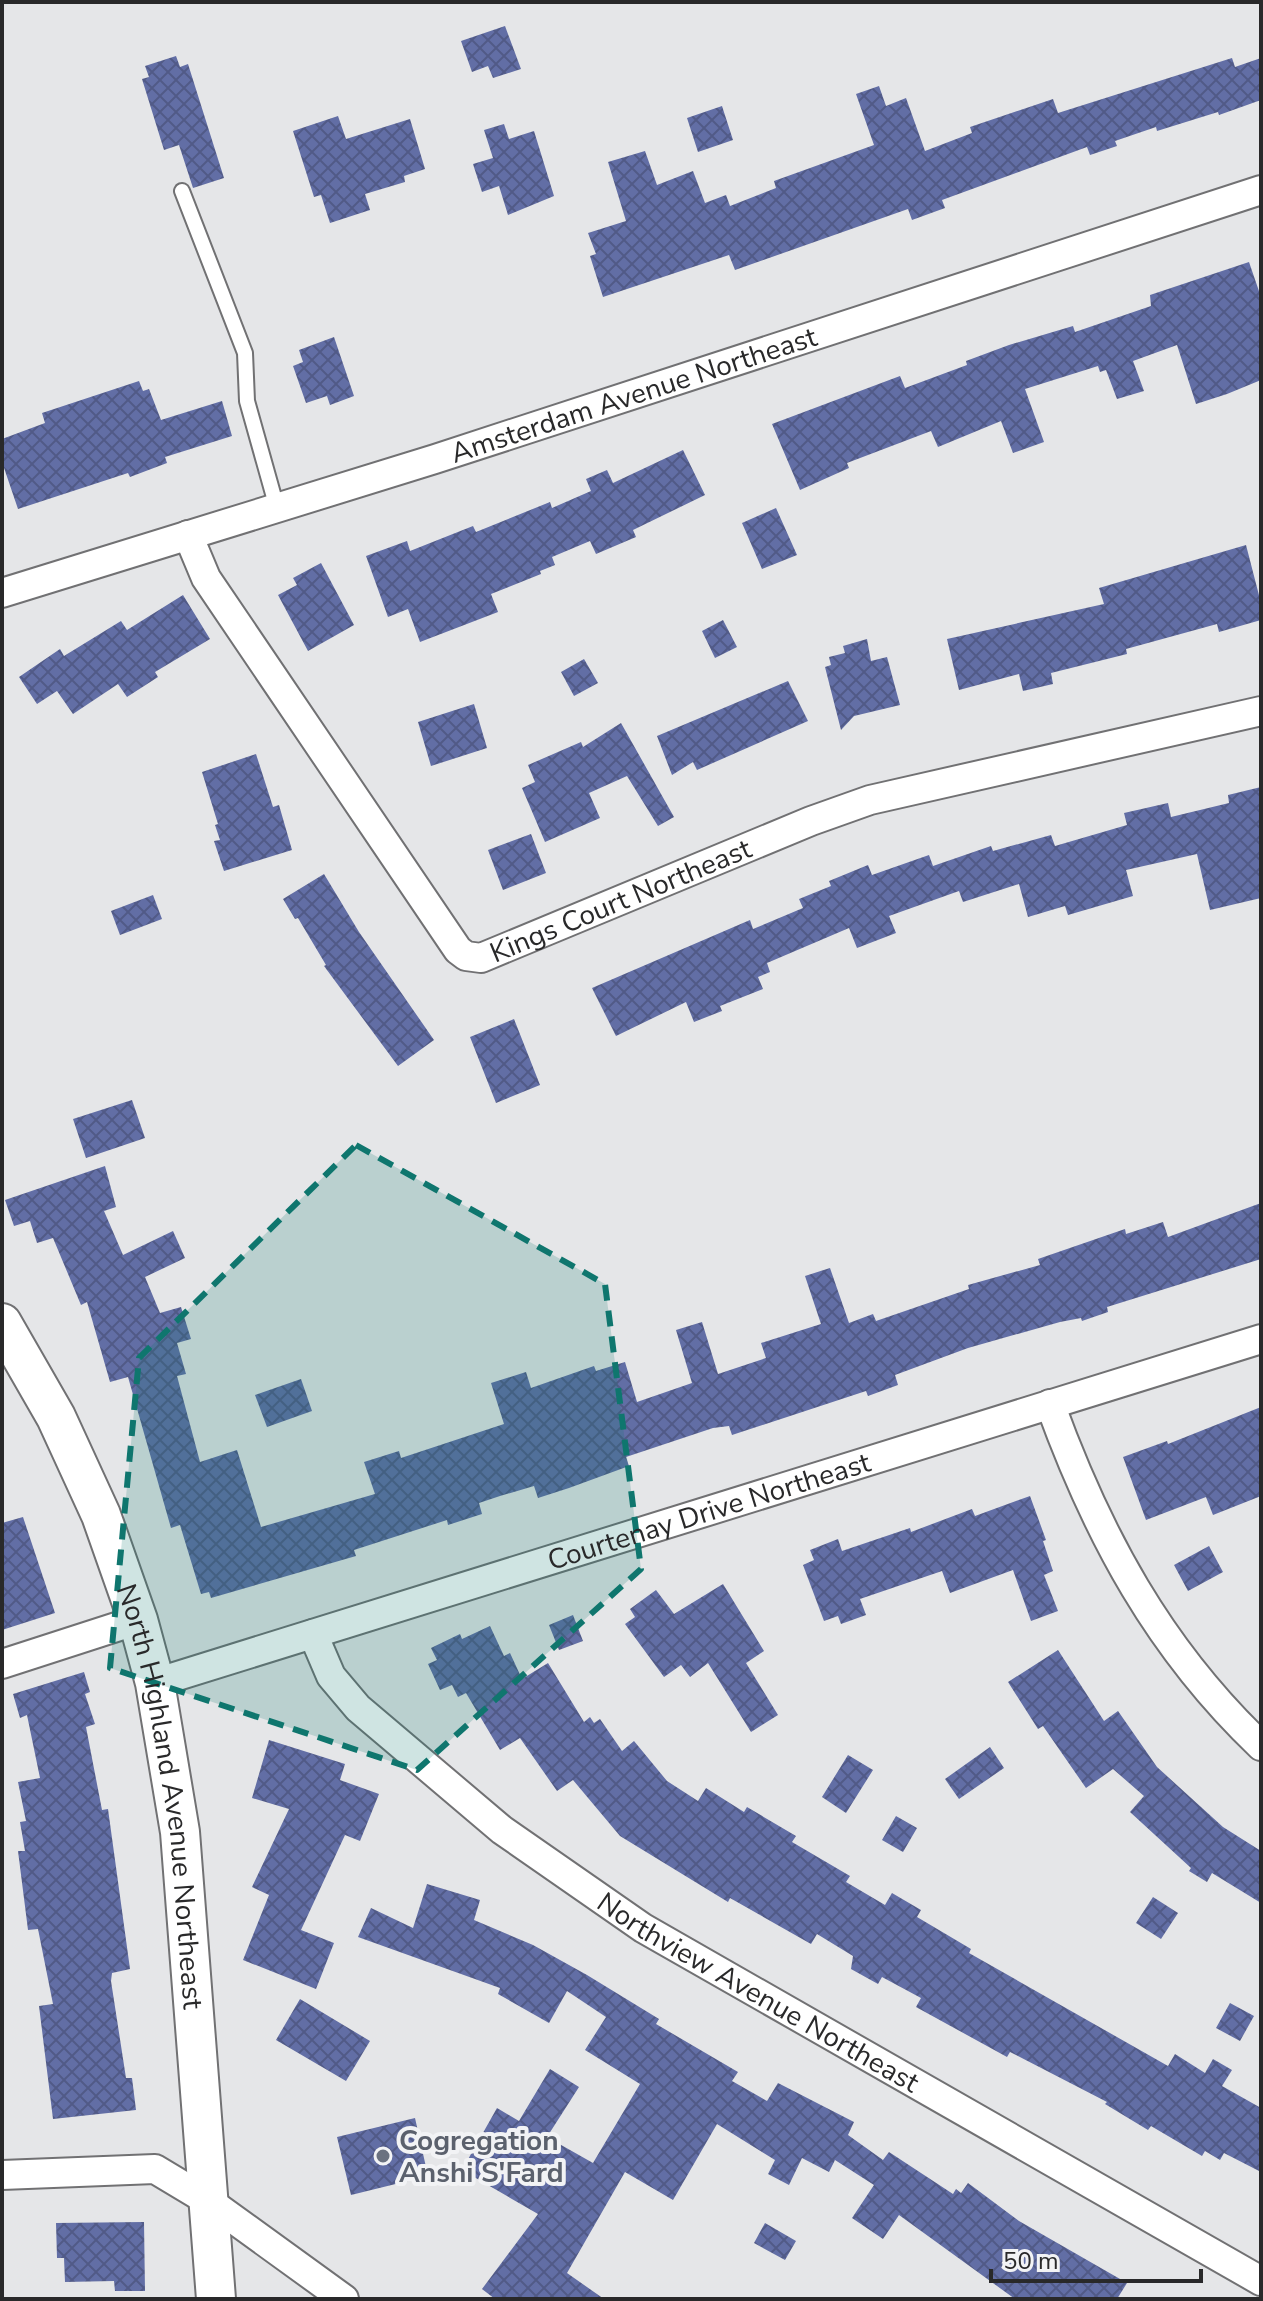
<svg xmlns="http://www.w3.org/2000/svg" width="1263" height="2301" viewBox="0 0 1263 2301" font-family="'Nunito Sans',sans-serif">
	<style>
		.building { fill: url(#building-cross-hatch) }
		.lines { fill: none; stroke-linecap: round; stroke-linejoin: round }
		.lane-casing { stroke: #717173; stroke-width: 18 }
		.street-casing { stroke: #717173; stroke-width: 32 }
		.secondary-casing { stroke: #717173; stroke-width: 42 }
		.lane { stroke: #fff; stroke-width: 14 }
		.street { stroke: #fff; stroke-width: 28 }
		.secondary { stroke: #fff; stroke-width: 38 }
		.marked { fill: #0f766e; fill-opacity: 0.2; stroke: #0f766e; stroke-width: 6; stroke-dasharray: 16 10; stroke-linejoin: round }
		.worship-dot { fill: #6b7280; stroke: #f2f3f5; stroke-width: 3 }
		.labels { text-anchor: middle; stroke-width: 8; stroke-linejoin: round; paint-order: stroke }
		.street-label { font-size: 28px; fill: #29292a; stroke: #f2f3f5 }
		.worship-label { font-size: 28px; font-weight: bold; fill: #5b616d; stroke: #f2f3f5; text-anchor: start }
	</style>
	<defs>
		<pattern id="building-cross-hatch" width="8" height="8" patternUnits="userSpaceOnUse" patternTransform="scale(2)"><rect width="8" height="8" fill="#626ea5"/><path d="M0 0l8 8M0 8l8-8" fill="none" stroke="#515a87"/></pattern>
	</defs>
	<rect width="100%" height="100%" fill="#e5e6e8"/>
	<path class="building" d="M505 26 521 69 493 78 488 66 472 72 461 41Z
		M176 56 180 67 188 64 224 178 193 188 179 145 164 150 142 79 149 77 145 66Z
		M1232 58 1235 67 1261 58V100L1219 115 1218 112 1157 131 1156 127 1115 141 1117 146 1090 155 1087 147 942 200 945 208 912 220 908 209 735 270 729 255 603 297 590 256 596 254 588 233 626 221 608 162 645 151 657 185 693 171 705 203 726 195 730 206 776 188 774 181 874 145 856 94 879 86 886 106 906 98 925 151 972 133 970 127 1053 99 1058 113Z
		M722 106 733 140 698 152 687 118Z
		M338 116 346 139 410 119 425 169 404 176 405 182 365 194 370 210 330 223 321 195 314 197 293 131Z
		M504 124 509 139 534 131 554 196 508 215 499 186 482 192 473 164 493 158 484 130Z
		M1249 262 1261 297V380L1227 394 1196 404 1177 345 1133 361 1144 391 1117 399 1106 370 1100 372 1098 366 1025 389 1044 442 1013 453 1001 421 938 447 931 431 847 463 849 468 800 490 772 424 900 376 905 388 967 365 966 361 1009 345 1073 326 1075 332 1151 306 1150 295Z
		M334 337 354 396 330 405 327 396 306 403 293 366 303 362 299 350Z
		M139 381 143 391 149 389 161 420 222 401 232 436 165 457 167 463 130 477 128 473 18 509 2 462V439L45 423 42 413Z
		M683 450 705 495 633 530 636 537 596 554 590 541 552 557 555 565 540 571 541 574 491 594 498 612 420 642 408 609 388 617 366 556 407 541 410 551 473 526 476 532 550 502 552 508 591 491 586 479 607 470 613 483Z
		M776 508 797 555 762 569 742 523Z
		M1246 545 1261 603V620L1219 632 1217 624 1126 649 1127 654 1051 673 1053 684 1023 691 1019 674 959 690 947 639 1104 604 1099 588Z
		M321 563 354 625 308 651 278 595 297 585 293 578Z
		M183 595 210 639 155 672 158 677 127 697 118 684 73 714 57 691 37 704 19 677 60 649 64 656 121 621 127 630Z
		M723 620 737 647 715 658 702 631Z
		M867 639 871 661 887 657 900 705 854 716 841 730 825 667 831 665 829 657 845 653 843 646Z
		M584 659 598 683 574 696 561 672Z
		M788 681 808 721 697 770 693 762 672 775 657 736Z
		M474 704 487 748 431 766 418 722Z
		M621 723 674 817 658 826 627 776 589 793 600 818 545 842 522 788 535 782 528 765 581 742 583 747Z
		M256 754 273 807 279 805 292 850 224 871 214 841 220 840 215 825 218 824 202 772Z
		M1261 787V898L1210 910 1197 854 1126 870 1133 896 1068 915 1065 906 1028 917 1019 884 963 902 959 891 889 916 896 933 857 948 849 928 767 963 770 972 758 977 763 989 720 1006 722 1011 694 1022 686 1002 616 1036 592 988 750 920 753 929 803 908 799 899 831 886 829 881 868 865 872 875 929 855 933 866 991 846 993 851 1051 835 1055 846 1127 825 1124 813 1168 803 1171 817 1229 803 1228 795Z
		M531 834 546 873 503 890 488 850Z
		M324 874 359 932 434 1040 398 1066 324 966 326 965 298 918 295 919 283 899Z
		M153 895 162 919 120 935 111 911Z
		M514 1019 540 1085 496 1103 470 1037Z
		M132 1100 145 1138 86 1158 73 1119Z
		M105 1166 116 1207 104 1211 123 1255 173 1231 185 1258 145 1277 160 1313 181 1307 191 1339 177 1343 186 1374 177 1376 200 1462 237 1450 261 1527 375 1494 364 1462 399 1451 401 1458 504 1424 491 1383 526 1372 531 1388 594 1366 596 1371 625 1362 637 1402 692 1383 676 1330 702 1322 718 1374 766 1358 761 1343 821 1324 805 1276 830 1268 849 1323 873 1314 876 1321 969 1289 968 1285 1040 1265 1038 1259 1125 1229 1126 1234 1163 1222 1168 1237 1261 1203V1259L1107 1307 1108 1312 1082 1321 1081 1318 1060 1322 968 1348 895 1375 898 1385 868 1396 866 1391 732 1435 729 1426 713 1428 626 1457 629 1466 569 1488 538 1498 534 1486 500 1496 479 1503 482 1514 448 1525 447 1520 354 1550 356 1556 211 1598 209 1592 201 1594 180 1525 171 1528 128 1377 110 1382 87 1302 81 1305 53 1238 37 1243 30 1221 14 1226 5 1200Z
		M301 1379 312 1411 267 1427 255 1395Z
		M1261 1407V1496L1213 1515 1206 1497 1146 1520 1123 1457 1167 1441 1168 1444Z
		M1030 1496 1046 1540 1043 1541 1053 1571 1044 1575 1058 1611 1031 1621 1013 1570 950 1593 942 1571 860 1599 866 1615 841 1624 838 1616 824 1621 803 1565 814 1560 810 1550 838 1539 842 1551 910 1528 911 1532 972 1509 975 1516Z
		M23 1517 55 1613 2 1630V1523Z
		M1209 1546 1223 1572 1188 1591 1174 1565Z
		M723 1584 764 1651 746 1663 778 1715 751 1732 708 1663 690 1677 681 1665 664 1677 625 1624 635 1617 630 1609 656 1590 674 1614Z
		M573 1615 583 1641 559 1650 549 1625Z
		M490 1626 504 1656 510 1653 522 1679 548 1663 584 1722 590 1717 594 1723 600 1719 622 1751 634 1741 667 1781 698 1801 706 1788 744 1812 747 1807 796 1836 792 1842 850 1876 846 1882 885 1905 892 1893 921 1910 917 1917 971 1949 969 1953 1168 2066 1175 2054 1205 2073 1213 2059 1232 2070 1222 2086 1261 2108V2172L1224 2153 1220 2160 1205 2151 1202 2156 1151 2126 1148 2130 1105 2104 1107 2102 1010 2052 1007 2057 916 2007 921 1998 882 1977 878 1984 851 1969 853 1956 817 1934 811 1944 730 1898 728 1902 620 1836 573 1780 557 1791 520 1738 500 1750 466 1693 458 1697 452 1685 440 1690 428 1664 437 1660 431 1648 460 1634 462 1639Z
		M1058 1650 1104 1721 1118 1711 1157 1767 1223 1827 1261 1851V1903L1212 1873 1207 1882 1189 1871 1191 1868 1130 1812 1144 1796 1113 1769 1086 1788 1043 1726 1038 1729 1008 1682Z
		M84 1672 90 1692 85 1694 95 1724 86 1727 102 1810 108 1809 130 1969 112 1973 111 1981 126 2078H132L136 2110 53 2119 39 2006 53 2004 38 1929 28 1930 18 1851H25L20 1822 26 1821 18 1782 40 1778 27 1715 20 1718 13 1694Z
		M269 1740 345 1764 340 1780 379 1794 360 1841 345 1835 301 1930 334 1943 316 1989 243 1960 269 1895 252 1887 289 1809 252 1798Z
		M990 1747 1004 1768 959 1799 945 1779Z
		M848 1755 873 1770 846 1813 822 1797Z
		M896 1816 917 1828 903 1852 882 1840Z
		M427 1884 480 1900 474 1920 533 1945 587 1975 659 2019 656 2024 738 2072 732 2081 767 2101 778 2083 854 2122 848 2135 883 2160 889 2152 953 2194 956 2189 961 2193 968 2183 1019 2221 1127 2283 1117 2299H1015L899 2215 883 2239 852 2218 874 2185 835 2160 829 2172 802 2158 789 2185 768 2174 775 2160 717 2124 673 2200 625 2172 567 2273 604 2299H495L482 2289 538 2214 462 2170 497 2108 519 2121 550 2069 579 2087 547 2137 593 2163 640 2084 585 2050 606 2017 567 1991 549 2023 498 1994 500 1988 358 1937 371 1908 413 1928Z
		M1153 1897 1178 1913 1161 1939 1136 1923Z
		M300 1999 370 2041 346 2081 276 2040Z
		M1230 2003 1254 2016 1240 2041 1216 2028Z
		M415 2118 428 2176 351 2195 337 2137Z
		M144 2222 145 2291H115L114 2281 65 2282 64 2258H57L56 2223Z
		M765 2223 796 2241 785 2260 754 2243Z"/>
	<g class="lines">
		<g class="lane-casing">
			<path id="lane" d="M182 191 245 353 247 401 277 508"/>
		</g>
		<g class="street-casing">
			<g id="street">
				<path id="s1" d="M188 535 206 578 458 950 466 956 481 958 811 821 870 800 1261 711"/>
				<path id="s2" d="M2 593 435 459 1261 190"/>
				<path d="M1050 1404C1098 1536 1159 1649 1261 1746"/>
				<path id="s3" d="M313 1634 331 1676 358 1708 502 1830 643 1928 1261 2281"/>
				<path d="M2 1664 138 1620"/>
				<path id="s4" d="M155 1683 1261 1339"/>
				<path d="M2 2175 155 2169 210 2202 344 2299"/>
			</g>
		</g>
		<g class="secondary-casing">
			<g id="secondary">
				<path id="s5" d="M2 1323 56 1417 101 1515 138 1620 155 1683 180 1832 216 2299"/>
			</g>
		</g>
		<use href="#lane" class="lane"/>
		<use href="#street" class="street"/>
		<use href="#secondary" class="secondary"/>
	</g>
	<path class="marked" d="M356 1145 605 1284 641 1569 417 1770 110 1668 139 1358Z"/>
	<circle class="worship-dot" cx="383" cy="2156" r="8"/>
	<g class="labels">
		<g class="street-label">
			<text dy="10" stroke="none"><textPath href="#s2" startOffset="662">Amsterdam Avenue Northeast</textPath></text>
			<text dy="10" stroke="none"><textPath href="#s1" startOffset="672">Kings Court Northeast</textPath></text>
			<text dy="10" stroke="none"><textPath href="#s4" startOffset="580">Courtenay Drive Northeast</textPath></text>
			<text dy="10" stroke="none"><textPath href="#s5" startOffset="506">North Highland Avenue Northeast</textPath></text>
			<text dy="10" stroke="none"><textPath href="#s3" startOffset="580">Northview Avenue Northeast</textPath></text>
		</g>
		<g class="worship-label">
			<text x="399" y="2150">Cogregation<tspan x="399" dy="32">Anshi S'Fard</tspan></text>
		</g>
	</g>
	<rect width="1263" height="2301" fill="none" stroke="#29292a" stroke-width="8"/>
	<path d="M991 2269v12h210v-12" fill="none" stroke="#29292a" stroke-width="4"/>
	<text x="1003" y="2269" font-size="24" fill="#29292a" stroke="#f2f3f5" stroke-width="6" paint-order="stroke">50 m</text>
</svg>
